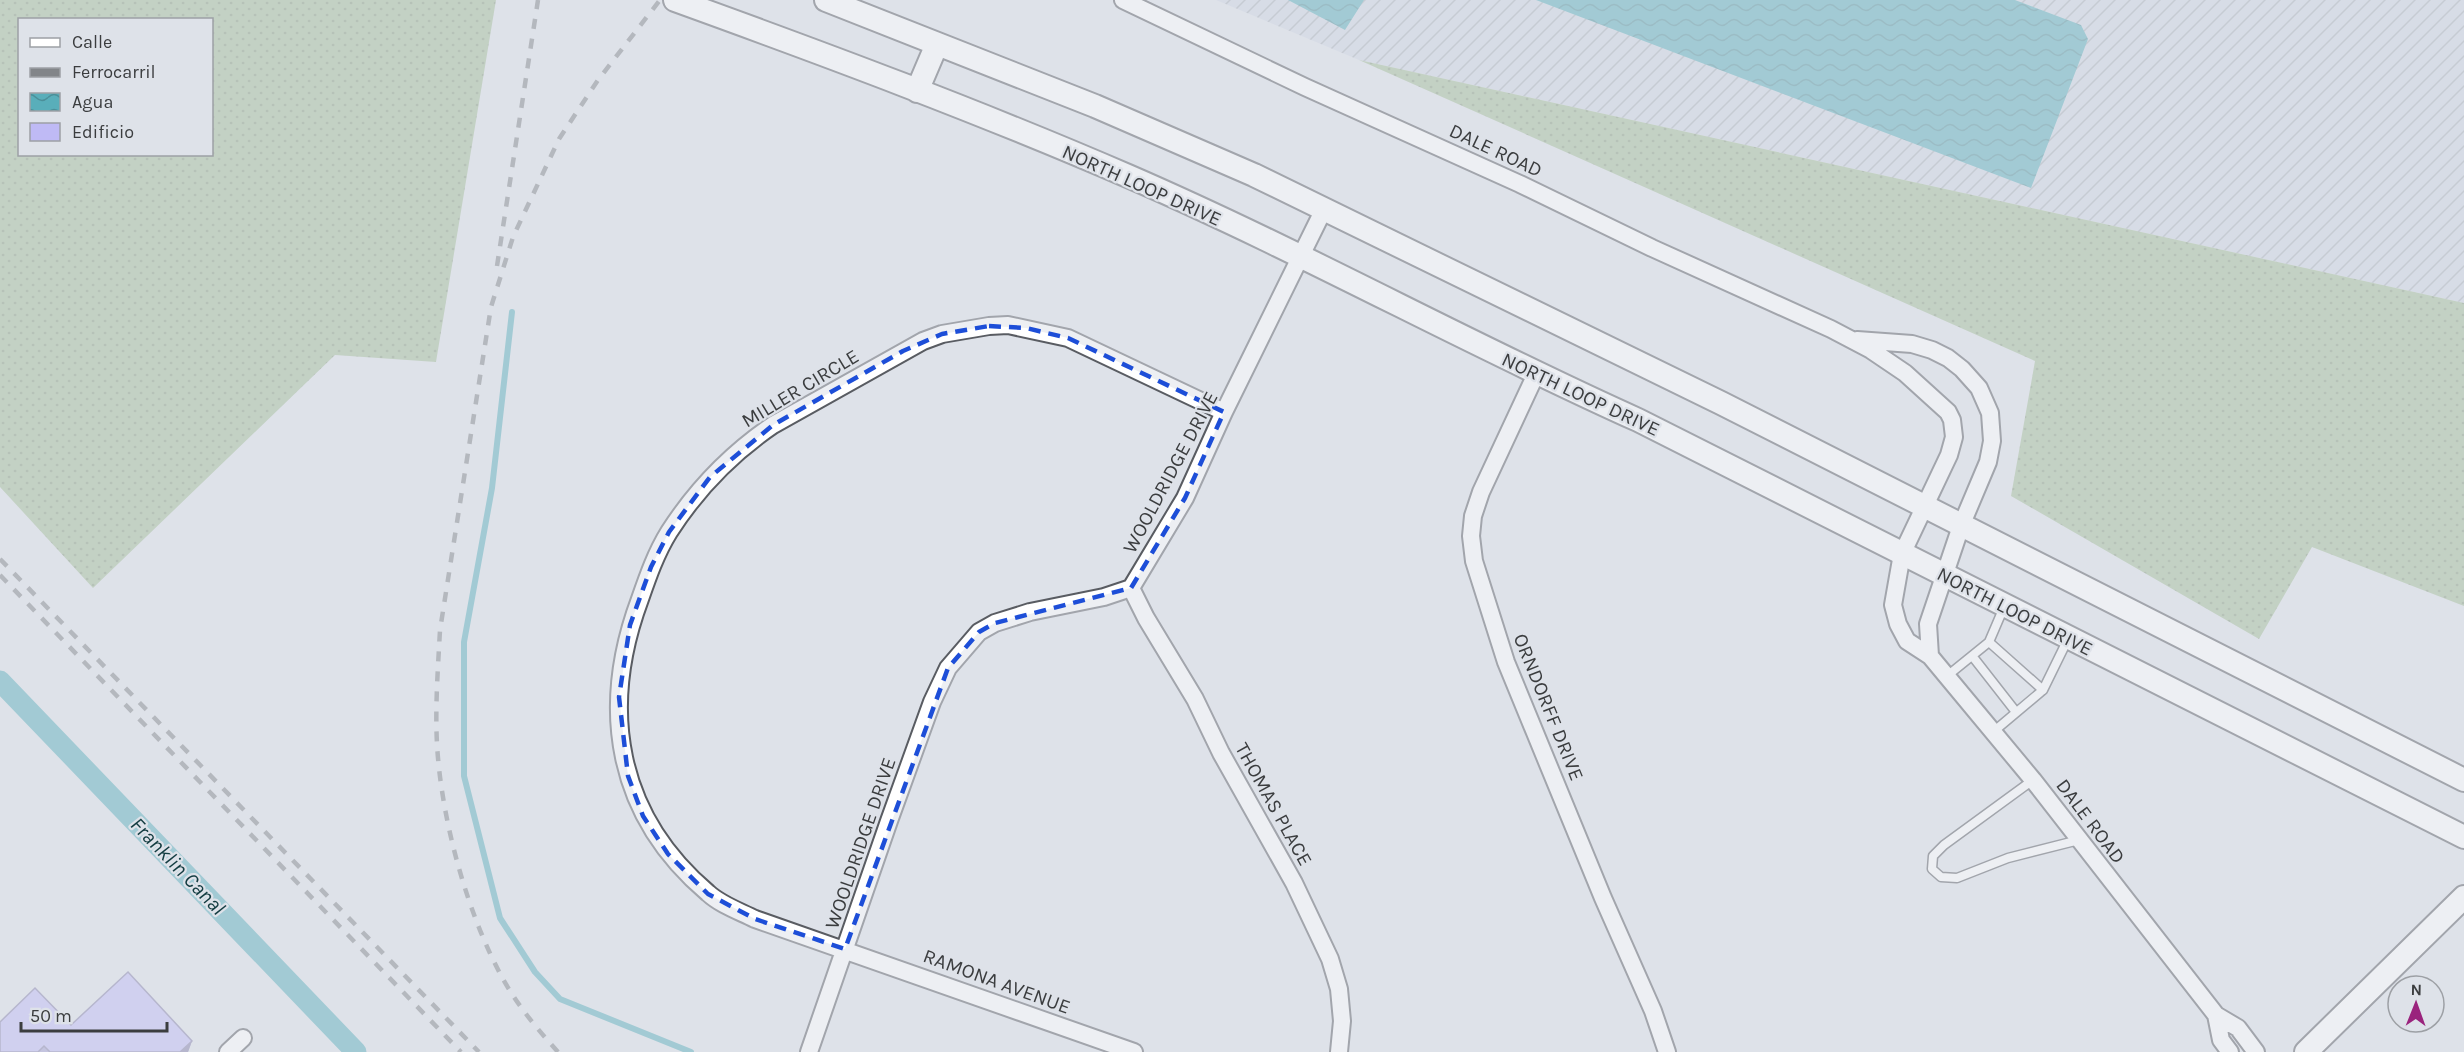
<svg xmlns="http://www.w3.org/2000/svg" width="2464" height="1052" viewBox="0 0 2464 1052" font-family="Karla,sans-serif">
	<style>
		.industrial { fill: url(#industrial-furrows) }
		.grass { fill: url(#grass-dots); fill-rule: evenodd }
		.water { fill: url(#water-waves) }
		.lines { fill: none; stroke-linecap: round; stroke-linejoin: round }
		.stream { stroke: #59aeba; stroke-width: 6 }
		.canal { stroke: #59aeba; stroke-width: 21 }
		.lane-casing { stroke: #595c62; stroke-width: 11 }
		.street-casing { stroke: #595c62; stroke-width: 20 }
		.secondary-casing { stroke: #595c62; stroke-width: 26 }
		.lane { stroke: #fff; stroke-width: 8 }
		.street { stroke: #fff; stroke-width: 16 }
		.secondary { stroke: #fff; stroke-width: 22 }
		.rail { stroke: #828589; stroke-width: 4.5; stroke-dasharray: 10 10; stroke-linecap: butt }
		.wall { fill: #a4a0d3 }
		.shaded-wall { fill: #8682ac }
		.building { fill: #bfbaf5; stroke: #8682ac; stroke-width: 1.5 }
		.marked { fill: none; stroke: #1d4ed8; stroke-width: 4.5; stroke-dasharray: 12 8; stroke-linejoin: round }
		.labels { text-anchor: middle; stroke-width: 4.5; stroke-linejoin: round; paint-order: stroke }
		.street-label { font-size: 20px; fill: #3b3d3f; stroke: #dee2e9 }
		.water-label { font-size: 21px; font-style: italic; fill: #133c41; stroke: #dee2e9 }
	</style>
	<defs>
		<pattern id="industrial-furrows" width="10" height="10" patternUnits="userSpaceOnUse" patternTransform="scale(1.5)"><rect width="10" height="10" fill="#cfd6e3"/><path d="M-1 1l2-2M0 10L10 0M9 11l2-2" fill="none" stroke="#a9afb9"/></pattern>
		<pattern id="grass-dots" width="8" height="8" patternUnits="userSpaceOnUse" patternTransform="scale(1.5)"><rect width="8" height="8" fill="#a3bd98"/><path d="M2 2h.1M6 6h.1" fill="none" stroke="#869b7d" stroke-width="1.8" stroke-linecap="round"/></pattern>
		<pattern id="water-waves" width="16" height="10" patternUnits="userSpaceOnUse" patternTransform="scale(1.5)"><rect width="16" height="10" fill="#59aeba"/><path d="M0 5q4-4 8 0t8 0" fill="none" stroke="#4b8f99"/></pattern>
	</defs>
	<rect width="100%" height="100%" fill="#dee2e9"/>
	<path class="industrial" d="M1216 0H2464V303L1359 60Z"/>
	<path class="grass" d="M0 0H496L436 362 335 355 93 588 0 487ZM20 20H212V154H20Z
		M1359 60 2464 303V606L2312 547 2259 639 2011 496 2035 361Z"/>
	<path class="water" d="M1288 0H1364L1345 30Z
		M1536 0H2015L2081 25 2088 39 2031 188Z"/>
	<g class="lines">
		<path class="stream" d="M512 312 492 488 464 642V776L500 918 535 972 560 999 691 1052"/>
		<path class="canal" d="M0 681 356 1052"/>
		<g class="lane-casing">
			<path id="lane" d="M1989 642 2043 690
				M1973 657 2016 712
				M1947 676 1989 642 2004 607
				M1993 732 2043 690 2068 639
				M2033 780 1944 845 1933 856 1932 869 1941 877 1957 878 2008 858 2079 840"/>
		</g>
		<g class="street-casing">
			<path id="street" d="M1123 0 1305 87 1520 184 1652 248 1831 329 1871 350 1905 373 1948 412 1952 420 1954 437 1949 455 1902 554 1893 605 1898 624 1907 641 1930 656 2033 780 2216 1015 2238 1028 2256 1052
				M1857 340 1912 344 1932 350 1948 358 1962 369 1979 388 1990 413 1992 441 1988 462 1961 526 1928 624 1930 656
				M1536 374 1481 492 1473 516 1471 536 1474 561 1506 662 1603 898 1653 1011 1667 1052
				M1131 588 1146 618 1195 699 1221 753 1294 883 1330 959 1339 989 1342 1021 1339 1052
				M2216 1015 2221 1040 2230 1052
				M228 1052 243 1038
				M809 1052 889 821 932 702 948 668 979 632 995 623 1030 612 1104 597 1131 588 1185 498 1224 412 1324 209
				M1134 1052 755 919C739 911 721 905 708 893 616 815 599 709 640 599 648 576 656 553 669 532 696 490 732 453 773 425L923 341 942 334 989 326 1008 325 1068 338 1224 412"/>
		</g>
		<g class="secondary-casing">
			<path id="secondary" d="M675 0C827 55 980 112 1128 176 1301 251 1466 343 1638 420L2464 837
				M826 0 1095 106 1254 175 1721 403 2464 780
				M917 91 937 44
				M2306 1052 2464 897"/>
		</g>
		<use href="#lane" class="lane"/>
		<use href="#street" class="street"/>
		<use href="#secondary" class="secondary"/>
		<path class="rail" d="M497 266 538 0
			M0 559 479 1052
			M0 575 461 1052
			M558 1052C538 1030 518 1006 503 979 467 914 441 818 437 744 435 706 438 668 440 630L491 307 513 237 559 139 598 80 660 0"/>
	</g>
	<path class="wall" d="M71 1025 192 1041 188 1052H0Z"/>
	<path class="shaded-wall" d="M192 1041 188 1052H180Z"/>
	<path class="building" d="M128 972 192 1041 180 1052H50L44 1046 38 1052H0V1022L35 988 71 1025Z"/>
	<path d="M0 0H2464V1052H0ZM989 326 1026 328 1068 338 1224 412 1185 498 1131 588 995 623 979 632 948 668 845 949 755 919 708 894 668 854 643 816 628 776 619 697 630 625 651 567 669 532 710 477 773 425 903 351 942 334Z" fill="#dee2e9" fill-opacity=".55" fill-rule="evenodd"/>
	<path class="marked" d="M989 326 1026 328 1068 338 1224 412 1185 498 1131 588 995 623 979 632 948 668 845 949 755 919 708 894 668 854 643 816 628 776 619 697 630 625 651 567 669 532 710 477 773 425 903 351 942 334Z"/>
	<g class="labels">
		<g class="street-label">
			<text transform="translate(1496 150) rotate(25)" y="7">DALE ROAD</text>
			<text transform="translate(1142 185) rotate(24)" y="7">NORTH LOOP DRIVE</text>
			<text transform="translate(800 388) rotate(-31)" y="7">MILLER CIRCLE</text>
			<text transform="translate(1581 394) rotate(25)" y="7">NORTH LOOP DRIVE</text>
			<text transform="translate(1170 472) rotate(-62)" y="7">WOOLDRIDGE DRIVE</text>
			<text transform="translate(2015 611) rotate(27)" y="7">NORTH LOOP DRIVE</text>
			<text transform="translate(1549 707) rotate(68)" y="7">ORNDORFF DRIVE</text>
			<text transform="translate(1274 804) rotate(61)" y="7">THOMAS PLACE</text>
			<text transform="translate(2091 821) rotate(53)" y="7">DALE ROAD</text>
			<text transform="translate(860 843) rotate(-71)" y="7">WOOLDRIDGE DRIVE</text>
			<text transform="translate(997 981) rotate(20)" y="7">RAMONA AVENUE</text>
		</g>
		<g class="water-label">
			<text transform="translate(178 866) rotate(46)" y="7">Franklin Canal</text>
		</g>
	</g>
	<rect x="18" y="18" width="195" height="138" fill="#dee2e9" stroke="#9da0a5" stroke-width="1.5"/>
	<rect x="30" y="38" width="30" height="9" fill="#ffffff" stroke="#9da0a5" stroke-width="1.5"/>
	<text x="72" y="48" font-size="18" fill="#3b3d3f">Calle</text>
	<rect x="30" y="68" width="30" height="9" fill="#828589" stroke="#9da0a5" stroke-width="1.5"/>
	<text x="72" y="78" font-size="18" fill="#3b3d3f">Ferrocarril</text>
	<rect x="30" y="93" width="30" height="18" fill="url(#water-waves)" stroke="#9da0a5" stroke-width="1.5"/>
	<text x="72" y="108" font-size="18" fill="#3b3d3f">Agua</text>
	<rect x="30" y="123" width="30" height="18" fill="#bfbaf5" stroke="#9da0a5" stroke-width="1.5"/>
	<text x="72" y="138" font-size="18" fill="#3b3d3f">Edificio</text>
	<g transform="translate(2416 1004) rotate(1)"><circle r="28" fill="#dee2e9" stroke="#9da0a5" stroke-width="1.5"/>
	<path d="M0-4.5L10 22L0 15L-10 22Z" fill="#9a237d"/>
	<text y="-9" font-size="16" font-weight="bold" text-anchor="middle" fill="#3b3d3f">N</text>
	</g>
	<path d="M21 1022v9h146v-9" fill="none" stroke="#3b3d3f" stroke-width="3"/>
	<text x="30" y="1022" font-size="18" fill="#3b3d3f" stroke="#dee2e9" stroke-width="4.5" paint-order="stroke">50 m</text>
</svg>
